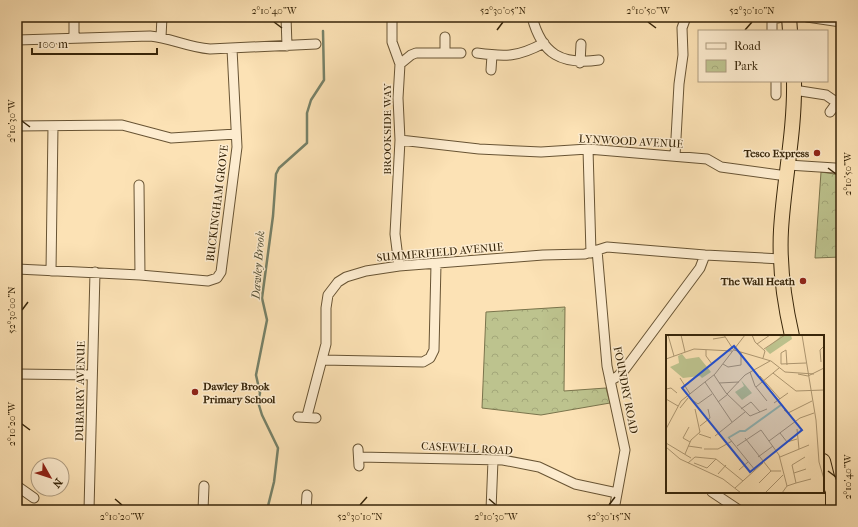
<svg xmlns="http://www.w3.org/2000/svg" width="858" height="527" viewBox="0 0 858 527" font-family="'IM FELL French Canon',serif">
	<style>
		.park { fill: url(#park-crowns); stroke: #7a744c }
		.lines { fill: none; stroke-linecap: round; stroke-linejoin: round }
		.stream { stroke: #768168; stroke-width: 2.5 }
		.minor-casing { stroke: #685434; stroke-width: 11 }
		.highway-casing { stroke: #372509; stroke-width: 16 }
		.minor { stroke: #fdeccf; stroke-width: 9 }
		.highway { stroke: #fce2b5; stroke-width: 14 }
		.ticks { fill: none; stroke: #372509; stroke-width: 1.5 }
		.poi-dot { fill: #8f2418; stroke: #fdeccf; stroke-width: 1.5 }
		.labels { text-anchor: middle; stroke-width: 3; stroke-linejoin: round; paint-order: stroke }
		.street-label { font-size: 11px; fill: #372509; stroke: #fdeccf }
		.poi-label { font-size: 11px; font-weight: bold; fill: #372509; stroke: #fdeccf; text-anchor: end }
		.water-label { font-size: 12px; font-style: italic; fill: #565339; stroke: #fdeccf }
		.inset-river { fill: none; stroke: #a0bfa8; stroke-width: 2 }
		.inset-road { fill: none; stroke: #ad9670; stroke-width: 1 }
		.view { fill: #1d4ed8; fill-opacity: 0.15; stroke: #1d4ed8; stroke-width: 2 }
		.inset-edge { fill: none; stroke: #372509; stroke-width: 2 }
		.neatline { fill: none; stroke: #372509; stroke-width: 1.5 }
		.ticks-label { font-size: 10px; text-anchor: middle; fill: #372509 }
	</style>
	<defs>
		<pattern id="park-crowns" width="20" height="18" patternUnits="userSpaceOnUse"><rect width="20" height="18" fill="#bdc38e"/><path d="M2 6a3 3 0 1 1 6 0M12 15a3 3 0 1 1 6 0" fill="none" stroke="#a3a779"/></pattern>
	</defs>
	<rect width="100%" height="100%" fill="#fce2b5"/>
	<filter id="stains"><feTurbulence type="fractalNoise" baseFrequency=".005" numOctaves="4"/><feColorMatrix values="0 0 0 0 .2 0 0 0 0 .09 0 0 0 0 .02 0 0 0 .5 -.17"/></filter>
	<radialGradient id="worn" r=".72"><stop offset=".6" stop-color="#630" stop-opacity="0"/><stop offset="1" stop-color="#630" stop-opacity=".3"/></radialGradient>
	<path class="park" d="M821 172 841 175V257L815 258Z
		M565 307 564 391 606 388 610 403 541 415 482 408 486 312Z"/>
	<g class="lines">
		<path class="stream" d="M267 510 274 482 278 448 262 415 258 402 260 393 256 375 267 320 262 298 273 216 276 174 279 168 307 143V113L311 100 324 80 323 31"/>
		<g class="minor-casing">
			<path id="minor" d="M286 17 287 46
				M392 17V42L400 64 398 98 400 140 395 234 399 266
				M532 17C542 55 562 65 599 60
				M772 17V31
				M807 17 841 22
				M772 19 782 17
				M74 37V17
				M161 37 162 17
				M17 40 150 36C171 38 187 47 210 49L316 44
				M445 52V37
				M477 53C506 57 518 57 544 43
				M580 63 581 44
				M400 64 411 55 416 53H461
				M491 70 492 55
				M776 81V95
				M794 90 826 95 836 102
				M830 112 841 97
				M17 126 122 125 171 138 236 134
				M400 140 479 149 541 152 588 149 707 159 721 167 787 176
				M588 149 591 253
				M675 156 679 84 683 55 682 28 686 17
				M788 165 835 168
				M139 185 140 275
				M597 250 607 366 625 450 614 510
				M17 269 140 275 208 281 217 278 221 272 237 147 232 49
				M51 271 53 126
				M322 360 423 362 430 358 434 350 436 264
				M17 374 92 375
				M610 381 618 376 625 369 700 268 705 255
				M307 416 326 344V308L328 295 338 282 346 277 366 271 399 266 543 255 585 254 607 247 705 255 781 259
				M298 417 316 418
				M358 449 359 466
				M359 457 503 460 539 467 575 484 617 493
				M17 486 34 498
				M712 492 739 510
				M89 510 95 272
				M203 510 204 486
				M306 510 307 495
				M491 510 493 460"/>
		</g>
		<g class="highway-casing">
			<path id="highway" d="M789 17 790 31
				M792 336C784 301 779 266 781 230 784 180 795 131 794 81
				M823 461 827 477 833 491V510"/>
		</g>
		<use href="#minor" class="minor"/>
		<use href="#highway" class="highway"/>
	</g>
	<path class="ticks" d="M274 22 282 28M648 22 656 28M497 30 503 22M745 30 752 22M22 121 30 127M828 168 836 174M22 310 28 302M22 424 30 430M828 471 836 477M115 499 122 505M489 499 496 505M360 505 367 497M609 505 615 497"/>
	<g class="poi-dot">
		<circle cx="817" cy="153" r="4"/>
		<circle cx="803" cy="281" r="4"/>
		<circle cx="195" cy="392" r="4"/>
	</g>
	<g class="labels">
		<g class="street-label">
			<text transform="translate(387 129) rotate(-90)" y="4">BROOKSIDE WAY</text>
			<text transform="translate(631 141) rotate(3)" y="4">LYNWOOD AVENUE</text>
			<text transform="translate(217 203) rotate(-83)" y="4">BUCKINGHAM GROVE</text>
			<text transform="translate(440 252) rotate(-5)" y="4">SUMMERFIELD AVENUE</text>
			<text transform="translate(626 390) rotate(79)" y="4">FOUNDRY ROAD</text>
			<text transform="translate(80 391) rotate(-89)" y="4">DUBARRY AVENUE</text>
			<text transform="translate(467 448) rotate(3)" y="4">CASEWELL ROAD</text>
		</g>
		<g class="poi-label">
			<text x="809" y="157">Tesco Express</text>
			<text x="795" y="285">The Wall Heath</text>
			<text x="203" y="390" text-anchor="start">Dawley Brook<tspan x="203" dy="13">Primary School</tspan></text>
		</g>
		<g class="water-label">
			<text transform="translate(258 265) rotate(-86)" y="4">Dawley Brook</text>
		</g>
	</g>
	<g transform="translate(666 335)">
		<rect width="158" height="158" fill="#fce2b5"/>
		<path d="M16 19 20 24 33 22 45 37 36 43 34 41 17 43 4 32 13 28 12 21ZM75 45 86 58 76 65 69 57 78 51Z" fill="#bdc38e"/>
		<path d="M113 0H125L126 4 104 19 99 14 114 2Z" fill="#bdc38e"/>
		<path class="inset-river" d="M62 103 74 96H79L115 70"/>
		<path class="inset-road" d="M2 0 8 21M15 0 19 17M58 0 67 14M86 0 89 7 99 16 97 23M136 0 150 85 153 127 158 144M47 4 59 2M91 9 104 0M98 14 119 0M40 15V21L46 29M68 15 105 26 119 37 148 39M0 24 28 14 66 16M155 27 154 15 158 11M57 29 62 32 75 30V17M115 29V18L120 15 121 30M115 29 140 28M84 37 89 51 101 66M107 38 130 56 158 55M132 39 142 41 158 33M48 40 60 58 84 81 101 74M94 41 114 64M14 43 24 59M39 47 66 87M53 48 73 47M90 52 113 33M0 54 5 53 11 58M61 59 79 40 104 26M0 64 12 71M26 65 32 69 46 59M52 67 62 59M108 68 122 58M14 73 22 63M75 74 85 67 94 77M118 75 122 78 146 66M34 91 44 83 42 74M23 92 17 103 24 107M0 94 15 66 49 39 79 0M131 94 133 114M114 98 121 107 131 104M33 99 45 103M49 101 79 77M63 103 89 135M79 103 105 136H115M103 106 134 83 148 78M0 108 25 123M22 111 36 113M71 111 95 95 113 120 121 151 116 158M0 112 14 124 57 144 75 158M38 114H52L66 106M19 119 25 105 34 97 29 74M92 122 107 111M114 122 143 110M22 128 29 122 50 124 77 146M28 128 41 133 50 124M73 135 82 127M128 138 140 134M52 139 60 130M93 148 105 136M130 148 145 144M121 151 130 148 126 130 139 122M69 153 97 128M100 157 117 140"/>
		<path class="view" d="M68 11 136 95 84 137 16 53Z"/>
		<rect width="158" height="158" class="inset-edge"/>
	</g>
	<rect width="858" height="527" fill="none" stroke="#fce2b5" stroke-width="44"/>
	<rect x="698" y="30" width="130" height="52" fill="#fdeccf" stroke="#ae9c80"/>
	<rect x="706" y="43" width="20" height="6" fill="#fdeccf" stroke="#ae9c80"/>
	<text x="734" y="50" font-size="12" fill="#372509">Road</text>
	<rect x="706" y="60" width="20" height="12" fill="url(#park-crowns)" stroke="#ae9c80"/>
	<text x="734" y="70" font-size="12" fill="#372509">Park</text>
	<g transform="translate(50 477) rotate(129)"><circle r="19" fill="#fdeccf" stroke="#ae9c80"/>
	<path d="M0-3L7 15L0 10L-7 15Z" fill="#8f2418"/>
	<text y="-6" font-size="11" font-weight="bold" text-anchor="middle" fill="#372509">N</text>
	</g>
	<path d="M32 48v6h125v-6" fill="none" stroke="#372509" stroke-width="2"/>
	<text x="38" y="48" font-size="12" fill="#372509" stroke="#fdeccf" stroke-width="3" paint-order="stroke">100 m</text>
	<rect x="22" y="22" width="814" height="483" class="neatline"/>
	<g class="ticks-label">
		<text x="274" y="14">2°10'40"W</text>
		<text x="503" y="14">52°30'05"N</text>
		<text x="648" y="14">2°10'50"W</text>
		<text x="752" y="14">52°30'10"N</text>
		<text transform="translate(11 121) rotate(-90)" y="4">2°10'30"W</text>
		<text transform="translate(847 174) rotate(-90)" y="4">2°10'50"W</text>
		<text transform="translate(11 310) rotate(-90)" y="4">52°30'00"N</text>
		<text transform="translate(11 424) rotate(-90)" y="4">2°10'20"W</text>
		<text transform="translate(847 477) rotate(-90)" y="4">2°10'40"W</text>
		<text x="122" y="520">2°10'20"W</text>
		<text x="360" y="520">52°30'10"N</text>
		<text x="496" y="520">2°10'30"W</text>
		<text x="609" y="520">52°30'15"N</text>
	</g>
	<rect width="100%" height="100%" filter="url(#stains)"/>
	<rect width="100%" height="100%" fill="url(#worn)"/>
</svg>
